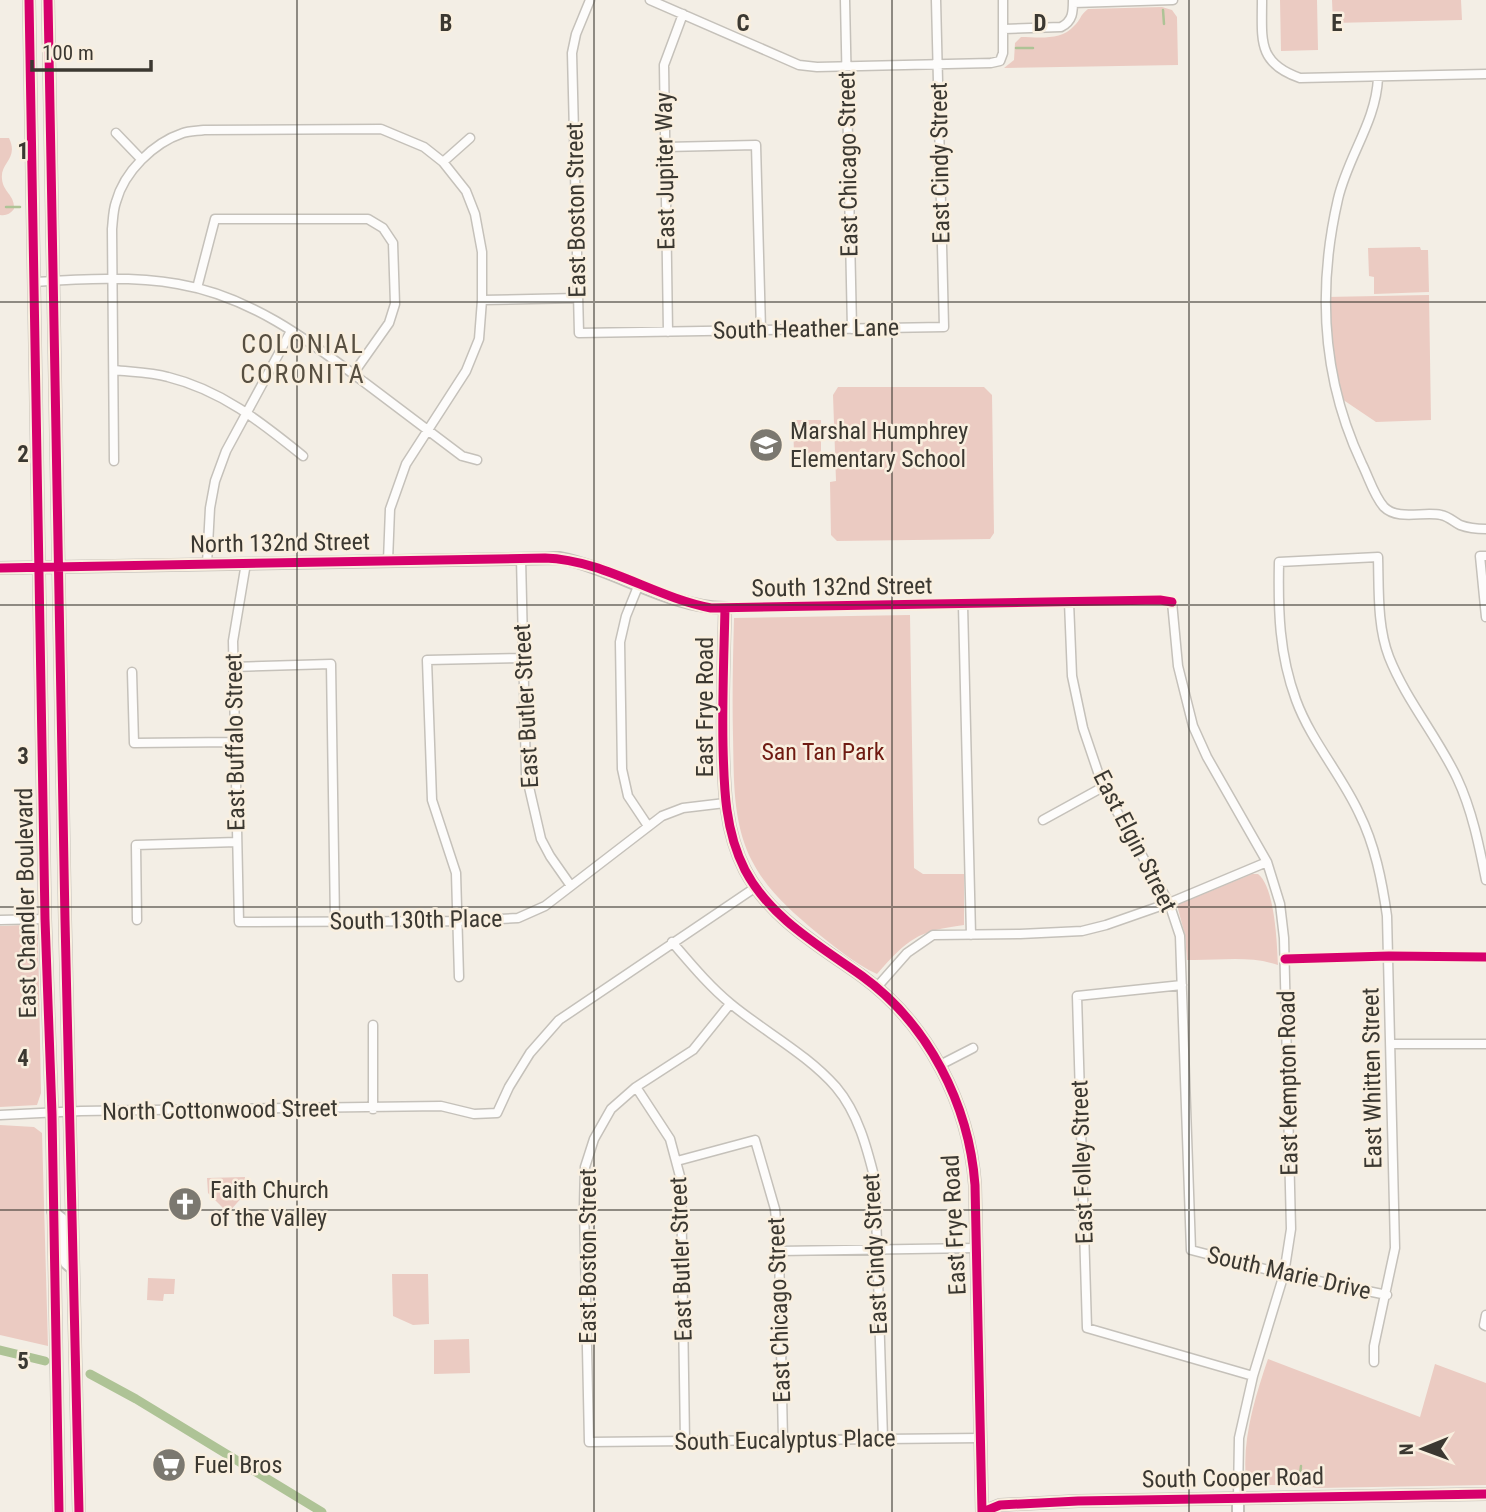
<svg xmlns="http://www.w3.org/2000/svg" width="1486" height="1512" viewBox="0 0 1486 1512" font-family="'Roboto Condensed',sans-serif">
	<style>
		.green { fill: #ebcbc2 }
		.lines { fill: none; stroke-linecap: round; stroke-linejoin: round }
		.stream { stroke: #aec396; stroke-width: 2.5 }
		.canal { stroke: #aec396; stroke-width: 9 }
		.street-casing { stroke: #c5c1ba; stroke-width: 11 }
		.secondary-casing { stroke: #c5c1ba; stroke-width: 14 }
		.street { stroke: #fdfcfb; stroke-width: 8 }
		.secondary { stroke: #fdfcfb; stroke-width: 10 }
		.cycleway-casing { stroke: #f9efdf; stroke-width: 13 }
		.cycleway { stroke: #d6006c; stroke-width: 9 }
		.grid { fill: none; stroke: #3b3831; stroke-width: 2; stroke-opacity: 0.55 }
		.labels { text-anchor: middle; stroke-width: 5; stroke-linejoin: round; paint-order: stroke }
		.street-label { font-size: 24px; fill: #3b3831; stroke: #f9efdf }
		.poi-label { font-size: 24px; fill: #3b3831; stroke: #f9efdf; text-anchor: start }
		.park-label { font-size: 24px; fill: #6f1a11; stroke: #f9efdf }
		.neighbourhood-label { font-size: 26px; letter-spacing: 2px; fill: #574f41; stroke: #f9efdf }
		.grid-label { font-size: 23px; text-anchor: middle; font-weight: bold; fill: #3b3831; stroke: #f9efdf; stroke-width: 5; stroke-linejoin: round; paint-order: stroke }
	</style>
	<rect width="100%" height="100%" fill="#f3eee5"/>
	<path class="green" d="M1280 0H1317L1318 50 1281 51Z
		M1332 0H1461L1462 20 1333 23Z
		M1162 7 1172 10 1177 17 1178 65 1004 68 1014 60 1015 43 1021 37C1038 37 1061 41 1074 26 1081 20 1079 16 1088 9Z
		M0 138H9C19 159 0 162 2 179 3 192 15 195 14 209 10 214 6 216 0 215Z
		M1420 247 1421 250H1428L1429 292 1374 294V277L1369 276 1368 248Z
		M1429 295 1431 420 1376 422 1336 395 1326 297Z
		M838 387H984L992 395 994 533 990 539 837 541 831 535 830 482 836 481 833 395Z
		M793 420H821V453L794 454Z
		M910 615 914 868 923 874H964V925C917 931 908 939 877 974 855 964 835 947 816 932 791 911 767 890 752 861 732 822 734 778 733 736 732 696 733 657 734 618Z
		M1252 874H1258C1275 887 1277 944 1278 965 1249 955 1216 961 1187 960L1185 935 1177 905Z
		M0 926C14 926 30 921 38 935L41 1093 37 1105 0 1107Z
		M0 1125 34 1127 42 1133 48 1346 0 1335Z
		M245 1177V1194L228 1213 208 1193 207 1178Z
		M392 1274H428L429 1324 413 1325 393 1316Z
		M148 1278 175 1279 174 1294H164L163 1301 147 1300Z
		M469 1339 470 1373 434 1374V1340Z
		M1268 1359 1420 1417 1435 1364 1486 1383V1485L1318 1488 1291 1485H1252L1246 1479C1242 1439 1255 1397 1268 1359Z"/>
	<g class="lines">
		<path class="stream" d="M1163 10 1164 24
			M1016 48H1033
			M6 207H20
			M1299 1483 1301 1466"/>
		<path class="canal" d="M0 1350 45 1361
			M90 1374 136 1399 322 1512"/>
		<g class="street-casing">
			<path id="street" d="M590 0 576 34 572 53 579 333 944 327 936 0
				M650 0 799 65 817 67 991 63 1000 61 1003 53V0
				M845 0 852 329
				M1262 0C1262 40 1257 63 1300 78L1486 74
				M1073 3 1173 0
				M1004 29 1061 27C1073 21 1073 12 1073 0
				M1378 78C1376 122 1348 156 1338 199 1317 290 1322 379 1362 464 1369 478 1374 496 1384 507 1398 521 1424 511 1441 515 1448 516 1454 522 1460 525 1468 528 1477 529 1486 529
				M116 133 141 159
				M665 147 756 145 761 330
				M443 162 470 138
				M34 282C81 279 132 276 178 284 250 296 308 340 364 382 397 407 429 431 462 456L477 460
				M197 288 215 219H368L383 228 393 243 395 304 389 323 353 374
				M482 300 578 298
				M668 332 664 65 683 14
				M114 370C131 372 151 372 168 377 221 390 261 422 303 456
				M114 461 112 229C113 220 113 210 116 202 124 172 153 143 183 133 189 131 198 131 204 130L381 129 424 147 443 162 466 191 475 214 482 252V300L479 339 466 371 406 464 390 509 388 561
				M1486 556H1480L1486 617
				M521 558 526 774 541 839 550 856 571 886
				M246 563 233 641 239 922 459 921 518 918 545 906 662 816 683 808 725 803
				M207 564 210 508 215 481 226 451 291 331
				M639 584 626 616 620 642 622 769 628 796 648 826
				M1069 602 1072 676 1083 728 1103 787 1169 903 1180 936 1191 1250 1284 1274 1387 1295
				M963 605 971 935
				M725 608 1160 600 1172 602 1178 666 1193 726 1207 757 1267 862 1280 904 1284 938 1291 1229 1284 1274 1253 1376 1239 1438 1238 1497
				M233 667 331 664 335 921
				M132 672 134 743 234 742
				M1043 820 1103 787
				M0 920 45 919
				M137 920 136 845 237 842
				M672 942C691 964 709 986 731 1004 765 1032 807 1054 836 1087 858 1113 867 1148 875 1180L883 1439
				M1285 959 1389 956 1486 957
				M459 977 456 873 432 800 427 660 523 658
				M1182 985 1077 996 1087 1328 1253 1376
				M877 987 907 953 933 935 1020 934 1082 931 1106 925 1169 903 1267 862
				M730 1004 693 1050 636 1087 611 1109 594 1139 585 1167 584 1207 589 1442 981 1438
				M373 1025V1109
				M1391 1044H1486
				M940 1065 973 1048
				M636 1087 670 1139 681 1180 685 1441
				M0 1115 81 1111 441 1106 474 1114 497 1113 509 1087 530 1053 559 1020 756 887
				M677 1161 755 1140 775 1209 779 1251 783 1441
				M779 1251 977 1248
				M1486 1315 1484 1325 1486 1326
				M1374 1362V1346L1395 1248 1387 916C1382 881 1375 845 1359 813 1341 774 1311 741 1296 700 1279 654 1278 610 1279 562L1378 557C1379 589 1377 626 1389 657 1406 700 1437 736 1457 778 1472 810 1479 845 1486 880"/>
		</g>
		<g class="secondary-casing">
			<path id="secondary" d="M29 0 45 919 52 1114 59 1512
				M48 0 65 920 79 1512
				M0 568 560 558C616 569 667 607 725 608 724 654 722 700 723 746 724 789 725 831 745 870 770 918 820 946 862 976 928 1024 969 1104 975 1185L982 1512
				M53 1212 62 1219 66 1263 73 1269
				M1238 1497V1512
				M983 1512 1000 1505 1078 1501 1486 1494"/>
		</g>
		<use href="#street" class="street"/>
		<use href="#secondary" class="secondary"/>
		<g class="cycleway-casing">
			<path id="cycleway" d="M29 0 45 919 52 1114 59 1512
				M48 0 65 920 79 1512
				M0 568 545 558C604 560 654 597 711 608L1160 600 1172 602
				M725 608C724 654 722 700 723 746 724 789 725 831 745 870 770 918 820 946 862 976 928 1024 969 1104 975 1185L982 1512
				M1285 959 1389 956 1486 957
				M983 1512 1000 1505 1078 1501 1486 1494"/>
		</g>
		<use href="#cycleway" class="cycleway"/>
	</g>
	<path class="grid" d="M297 0V1512M594 0V1512M892 0V1512M1189 0V1512M0 302H1486M0 605H1486M0 907H1486M0 1210H1486"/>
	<defs>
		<g id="school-disc" transform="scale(1.75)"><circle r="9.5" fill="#7b7870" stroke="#f9efdf"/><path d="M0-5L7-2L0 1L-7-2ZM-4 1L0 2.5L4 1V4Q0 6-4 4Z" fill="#fff"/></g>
		<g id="church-disc" transform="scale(1.75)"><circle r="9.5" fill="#7b7870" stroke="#f9efdf"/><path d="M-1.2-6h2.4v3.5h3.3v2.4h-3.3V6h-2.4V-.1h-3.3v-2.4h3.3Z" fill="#fff"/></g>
		<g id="supermarket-disc" transform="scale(1.75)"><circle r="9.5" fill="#7b7870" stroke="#f9efdf"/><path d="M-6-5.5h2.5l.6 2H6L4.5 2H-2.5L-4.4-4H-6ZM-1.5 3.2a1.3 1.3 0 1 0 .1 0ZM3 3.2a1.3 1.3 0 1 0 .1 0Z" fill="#fff"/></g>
	</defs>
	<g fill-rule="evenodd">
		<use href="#school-disc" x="766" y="445"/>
		<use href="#church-disc" x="185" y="1204"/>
		<use href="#supermarket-disc" x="169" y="1465"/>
	</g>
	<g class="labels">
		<g class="street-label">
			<text transform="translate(940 163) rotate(-91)" y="8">East Cindy Street</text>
			<text transform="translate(848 164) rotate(-91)" y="8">East Chicago Street</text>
			<text transform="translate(665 171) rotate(-91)" y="8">East Jupiter Way</text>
			<text transform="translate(576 210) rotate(-91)" y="8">East Boston Street</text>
			<text transform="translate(806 329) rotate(-1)" y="8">South Heather Lane</text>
			<text transform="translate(280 543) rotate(-1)" y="8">North 132nd Street</text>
			<text transform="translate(842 587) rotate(-1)" y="8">South 132nd Street</text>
			<text transform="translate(526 706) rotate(-93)" y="8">East Butler Street</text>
			<text transform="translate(705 707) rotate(-90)" y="8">East Frye Road</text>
			<text transform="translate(235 742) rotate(-91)" y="8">East Buffalo Street</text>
			<text transform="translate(1135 841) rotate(63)" y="8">East Elgin Street</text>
			<text transform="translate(26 903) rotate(-91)" y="8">East Chandler Boulevard</text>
			<text transform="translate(416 920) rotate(-1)" y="8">South 130th Place</text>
			<text transform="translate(1372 1078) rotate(-91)" y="8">East Whitten Street</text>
			<text transform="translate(1288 1083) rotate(-91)" y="8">East Kempton Road</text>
			<text transform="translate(220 1110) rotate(-1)" y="8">North Cottonwood Street</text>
			<text transform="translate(1082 1162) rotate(-92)" y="8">East Folley Street</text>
			<text transform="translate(954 1225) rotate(-93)" y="8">East Frye Road</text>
			<text transform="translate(875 1254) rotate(-93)" y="8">East Cindy Street</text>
			<text transform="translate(588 1256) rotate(-90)" y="8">East Boston Street</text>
			<text transform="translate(681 1259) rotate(-92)" y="8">East Butler Street</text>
			<text transform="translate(1289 1273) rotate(13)" y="8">South Marie Drive</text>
			<text transform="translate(779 1310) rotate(-92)" y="8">East Chicago Street</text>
			<text transform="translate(785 1440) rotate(-1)" y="8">South Eucalyptus Place</text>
			<text transform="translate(1233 1478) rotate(-1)" y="8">South Cooper Road</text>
		</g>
		<g class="poi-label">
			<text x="790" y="439">Marshal Humphrey<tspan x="790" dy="28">Elementary School</tspan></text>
			<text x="210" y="1198">Faith Church<tspan x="210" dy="28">of the Valley</tspan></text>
			<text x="194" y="1473">Fuel Bros</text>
		</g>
		<g class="park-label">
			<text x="823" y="760">San Tan Park</text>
		</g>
		<g class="neighbourhood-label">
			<text x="303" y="353">COLONIAL<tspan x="303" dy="30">CORONITA</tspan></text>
		</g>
	</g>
	<g class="grid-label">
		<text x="446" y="31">B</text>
		<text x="743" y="31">C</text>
		<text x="1040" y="31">D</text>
		<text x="1337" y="31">E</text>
		<text x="23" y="159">1</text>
		<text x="23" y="462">2</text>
		<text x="23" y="764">3</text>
		<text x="23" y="1066">4</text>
		<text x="23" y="1369">5</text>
	</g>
	<g transform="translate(1423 1449) rotate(269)" stroke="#f9efdf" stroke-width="5" paint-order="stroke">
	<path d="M0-5L12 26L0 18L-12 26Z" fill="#3b3831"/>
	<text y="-10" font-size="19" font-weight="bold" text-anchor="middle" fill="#3b3831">N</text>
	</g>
	<path d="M32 60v10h119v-10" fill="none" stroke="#3b3831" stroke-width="3.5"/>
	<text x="42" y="60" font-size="21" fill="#3b3831" stroke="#f9efdf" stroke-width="5" paint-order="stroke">100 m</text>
</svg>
